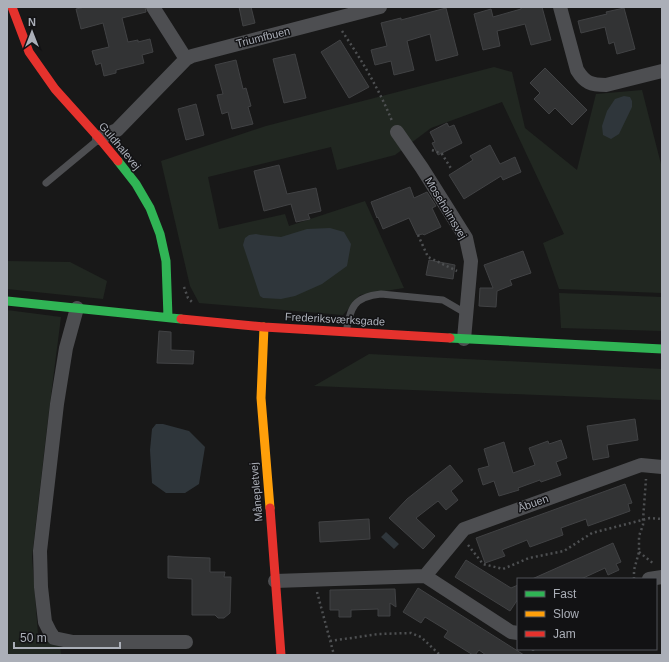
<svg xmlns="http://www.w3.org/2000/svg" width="669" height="662" viewBox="0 0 669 662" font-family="Arial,sans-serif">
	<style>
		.green { fill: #212721 }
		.water { fill: #2f363b }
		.building { fill: #323334; stroke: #414244 }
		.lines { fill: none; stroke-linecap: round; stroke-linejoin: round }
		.path { stroke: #4e5052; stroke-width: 2.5; stroke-dasharray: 2 3; stroke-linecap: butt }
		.lane { stroke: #4d4e51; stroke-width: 7 }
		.street { stroke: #4d4e51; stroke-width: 14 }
		.fast { stroke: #30b455; stroke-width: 9 }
		.slow { stroke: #ff9f0a; stroke-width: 9 }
		.jam { stroke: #e5322d; stroke-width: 9 }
		.labels { text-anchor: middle; stroke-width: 3; stroke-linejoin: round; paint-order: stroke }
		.street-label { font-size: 11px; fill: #abafb8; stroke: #121214 }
	</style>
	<rect width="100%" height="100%" fill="#181818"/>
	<path class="green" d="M494 67 512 72 525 128 577 170 596 94 642 90 661 164H662V293L559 289 543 243 564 234 502 102 431 128 395 155 337 170 331 147 208 177 219 229 285 214 289 226 365 201 404 288 360 295 343 315 199 303 190 286 161 161 266 126Z
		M7 261 70 262 107 281 103 299 7 289Z
		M559 293 662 297V331L561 328Z
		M7 310 61 317 48 419 32 557 38 634 60 645 61 655H7Z
		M369 354 662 369V400L314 386Z"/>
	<path class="water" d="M624 96 630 97 632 101V107L619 134 611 139 603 135 602 126 607 111 615 99Z
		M330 228 344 232 351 244 347 266 322 284 295 296 281 299 263 298 260 296 243 245 245 238 249 235 256 234 261 235 281 237 307 229Z
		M156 424H163L189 431 205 447 199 484 185 493H166L152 483 150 450 152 429Z
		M386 532 399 544 394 549 381 537Z"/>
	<path class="building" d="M85 7H145L146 12 122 18 128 42 138 40V42L150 39 153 52 142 55 144 63 116 70V73L104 76 101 63 96 65 92 51 109 47 103 23 81 29 76 9Z
		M239 7H251L255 23 243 26Z
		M521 7H542L551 40 531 45 525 24 497 31 500 46 483 50 474 14 491 9 493 17 521 9Z
		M446 8 458 55 436 61 430 34 407 41 414 70 394 75 391 61 375 65 371 50 387 46 381 23 401 18V20Z
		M624 8 635 49 617 54 614 42 609 44 605 27 581 33 578 21 607 14 606 12Z
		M340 40 369 87 349 98 321 52Z
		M295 54 306 98 284 103 273 59Z
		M236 60 243 89 246 88 251 106 248 107 253 124 232 129 228 112 222 114 217 95 223 94 215 65Z
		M545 68 587 110 572 125 555 108 549 114 534 99 540 93 530 83Z
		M196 104 204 135 186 140 178 109Z
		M447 123 449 127 454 125 462 143 438 155 432 143 435 142 430 132Z
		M490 145 500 164 515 157 521 172 503 180 501 176 464 199 449 175 473 160 470 156Z
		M279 165 287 194 316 188 321 211 308 214 310 219 296 222 291 204 264 211 254 171Z
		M410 187 414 198 427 192 436 206 432 208 441 227 424 235 423 234 417 235 409 218 383 229 378 217 377 218 371 202Z
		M523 251 531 273 510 280 512 285 497 291 496 307 479 306 480 288H493L484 265Z
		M429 260 455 265 453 279 426 275Z
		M159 331 171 332V350L194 351 193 364 157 363Z
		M635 419 638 440 607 445 609 457 593 460 587 426Z
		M561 440 567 458 556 462 561 475 541 482 540 480 518 488 519 490 499 496 494 481 483 485 478 469 489 466 484 449 504 442 513 473 535 465 529 448 548 441 549 444Z
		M450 465 463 481 451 491 458 500 446 510 438 501 416 518 435 536 423 549 389 518 407 499Z
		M625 484 632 503 628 504 630 511 588 526 586 519 561 528 563 535 530 547 527 540 502 550 505 556 485 563 476 538Z
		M369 519 370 539 320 542 319 522Z
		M613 543 621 562 616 564 619 570 608 575 605 568 581 579H532Z
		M168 556 183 557 210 558V572H225L224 577H231L230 613 224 618H218L215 615H192V579L168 578Z
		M466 560 511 588 518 585V599L510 611 455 577Z
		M418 588 524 655H486L479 650 475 655H473L444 637 448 631 425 617 421 623 403 612Z
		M395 589 396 607 390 603V616H378V609L351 610V617H339V610H330V590Z"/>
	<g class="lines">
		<path class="path" d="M342 31C361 59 379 89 392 121
			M432 150 442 154 452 170
			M418 235 428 257 457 271
			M184 287 188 298 193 303
			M468 545 483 564 503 569 529 558 564 551 592 533 650 518 662 519
			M639 552 654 564
			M634 579V570L639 552V536L643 525V520L646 479
			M317 592 334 655
			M330 641 379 634 411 633 421 637 440 655
			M533 649V655"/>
		<path class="lane" d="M46 183 99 139
			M346 332C351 307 353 297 381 294L443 300 467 314"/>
		<path class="street" d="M153 7 186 59
			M560 7 577 70C585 83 591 85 606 85L662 71
			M397 132 422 168 466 238 471 261 464 339
			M99 138 117 130 186 59 192 56 380 7
			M77 308 66 348 57 404 40 551 41 587 45 622 50 632 54 638 73 642H186
			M425 576 464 529 641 465 662 467
			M649 579 662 577
			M275 581 425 576 511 632 518 633"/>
		<path class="fast" d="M118 161 136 184 150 208 160 234 166 261 168 317
			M7 301 181 319
			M450 338 662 349"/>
		<path class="slow" d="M264 327 261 398 270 508"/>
		<path class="jam" d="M12 7 29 52 55 89 99 138 118 161
			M181 319 264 327 450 338
			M270 508 281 655"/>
	</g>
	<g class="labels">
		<g class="street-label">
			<text transform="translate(263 37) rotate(-14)" y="4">Triumfbuen</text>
			<text transform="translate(120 146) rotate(50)" y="4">Guldhalevej</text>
			<text transform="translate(446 208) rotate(59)" y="4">Moseholmsvej</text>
			<text transform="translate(335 319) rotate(3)" y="4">Frederiksværksgade</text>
			<text transform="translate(256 492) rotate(-95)" y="4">Månepletvej</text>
			<text transform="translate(533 503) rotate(-20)" y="4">Åbuen</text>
		</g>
	</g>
	<rect width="669" height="662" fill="none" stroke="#abafb8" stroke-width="16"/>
	<rect x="517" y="578" width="140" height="72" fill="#121214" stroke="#4f5156"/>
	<rect x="525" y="591" width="20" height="6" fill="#30b455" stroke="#4f5156"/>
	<text x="553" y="598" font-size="12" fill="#abafb8">Fast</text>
	<rect x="525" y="611" width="20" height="6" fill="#ff9f0a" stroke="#4f5156"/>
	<text x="553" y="618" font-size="12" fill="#abafb8">Slow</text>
	<rect x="525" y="631" width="20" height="6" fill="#e5322d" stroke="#4f5156"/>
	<text x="553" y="638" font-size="12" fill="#abafb8">Jam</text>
	<g transform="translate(32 32)" stroke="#121214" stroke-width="3" paint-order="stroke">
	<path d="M0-3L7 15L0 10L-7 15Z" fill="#abafb8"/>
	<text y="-6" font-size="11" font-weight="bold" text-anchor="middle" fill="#abafb8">N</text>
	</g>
	<path d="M14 642v6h106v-6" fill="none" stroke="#abafb8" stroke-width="2"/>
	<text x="20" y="642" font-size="12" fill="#abafb8" stroke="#121214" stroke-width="3" paint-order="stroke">50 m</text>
</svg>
